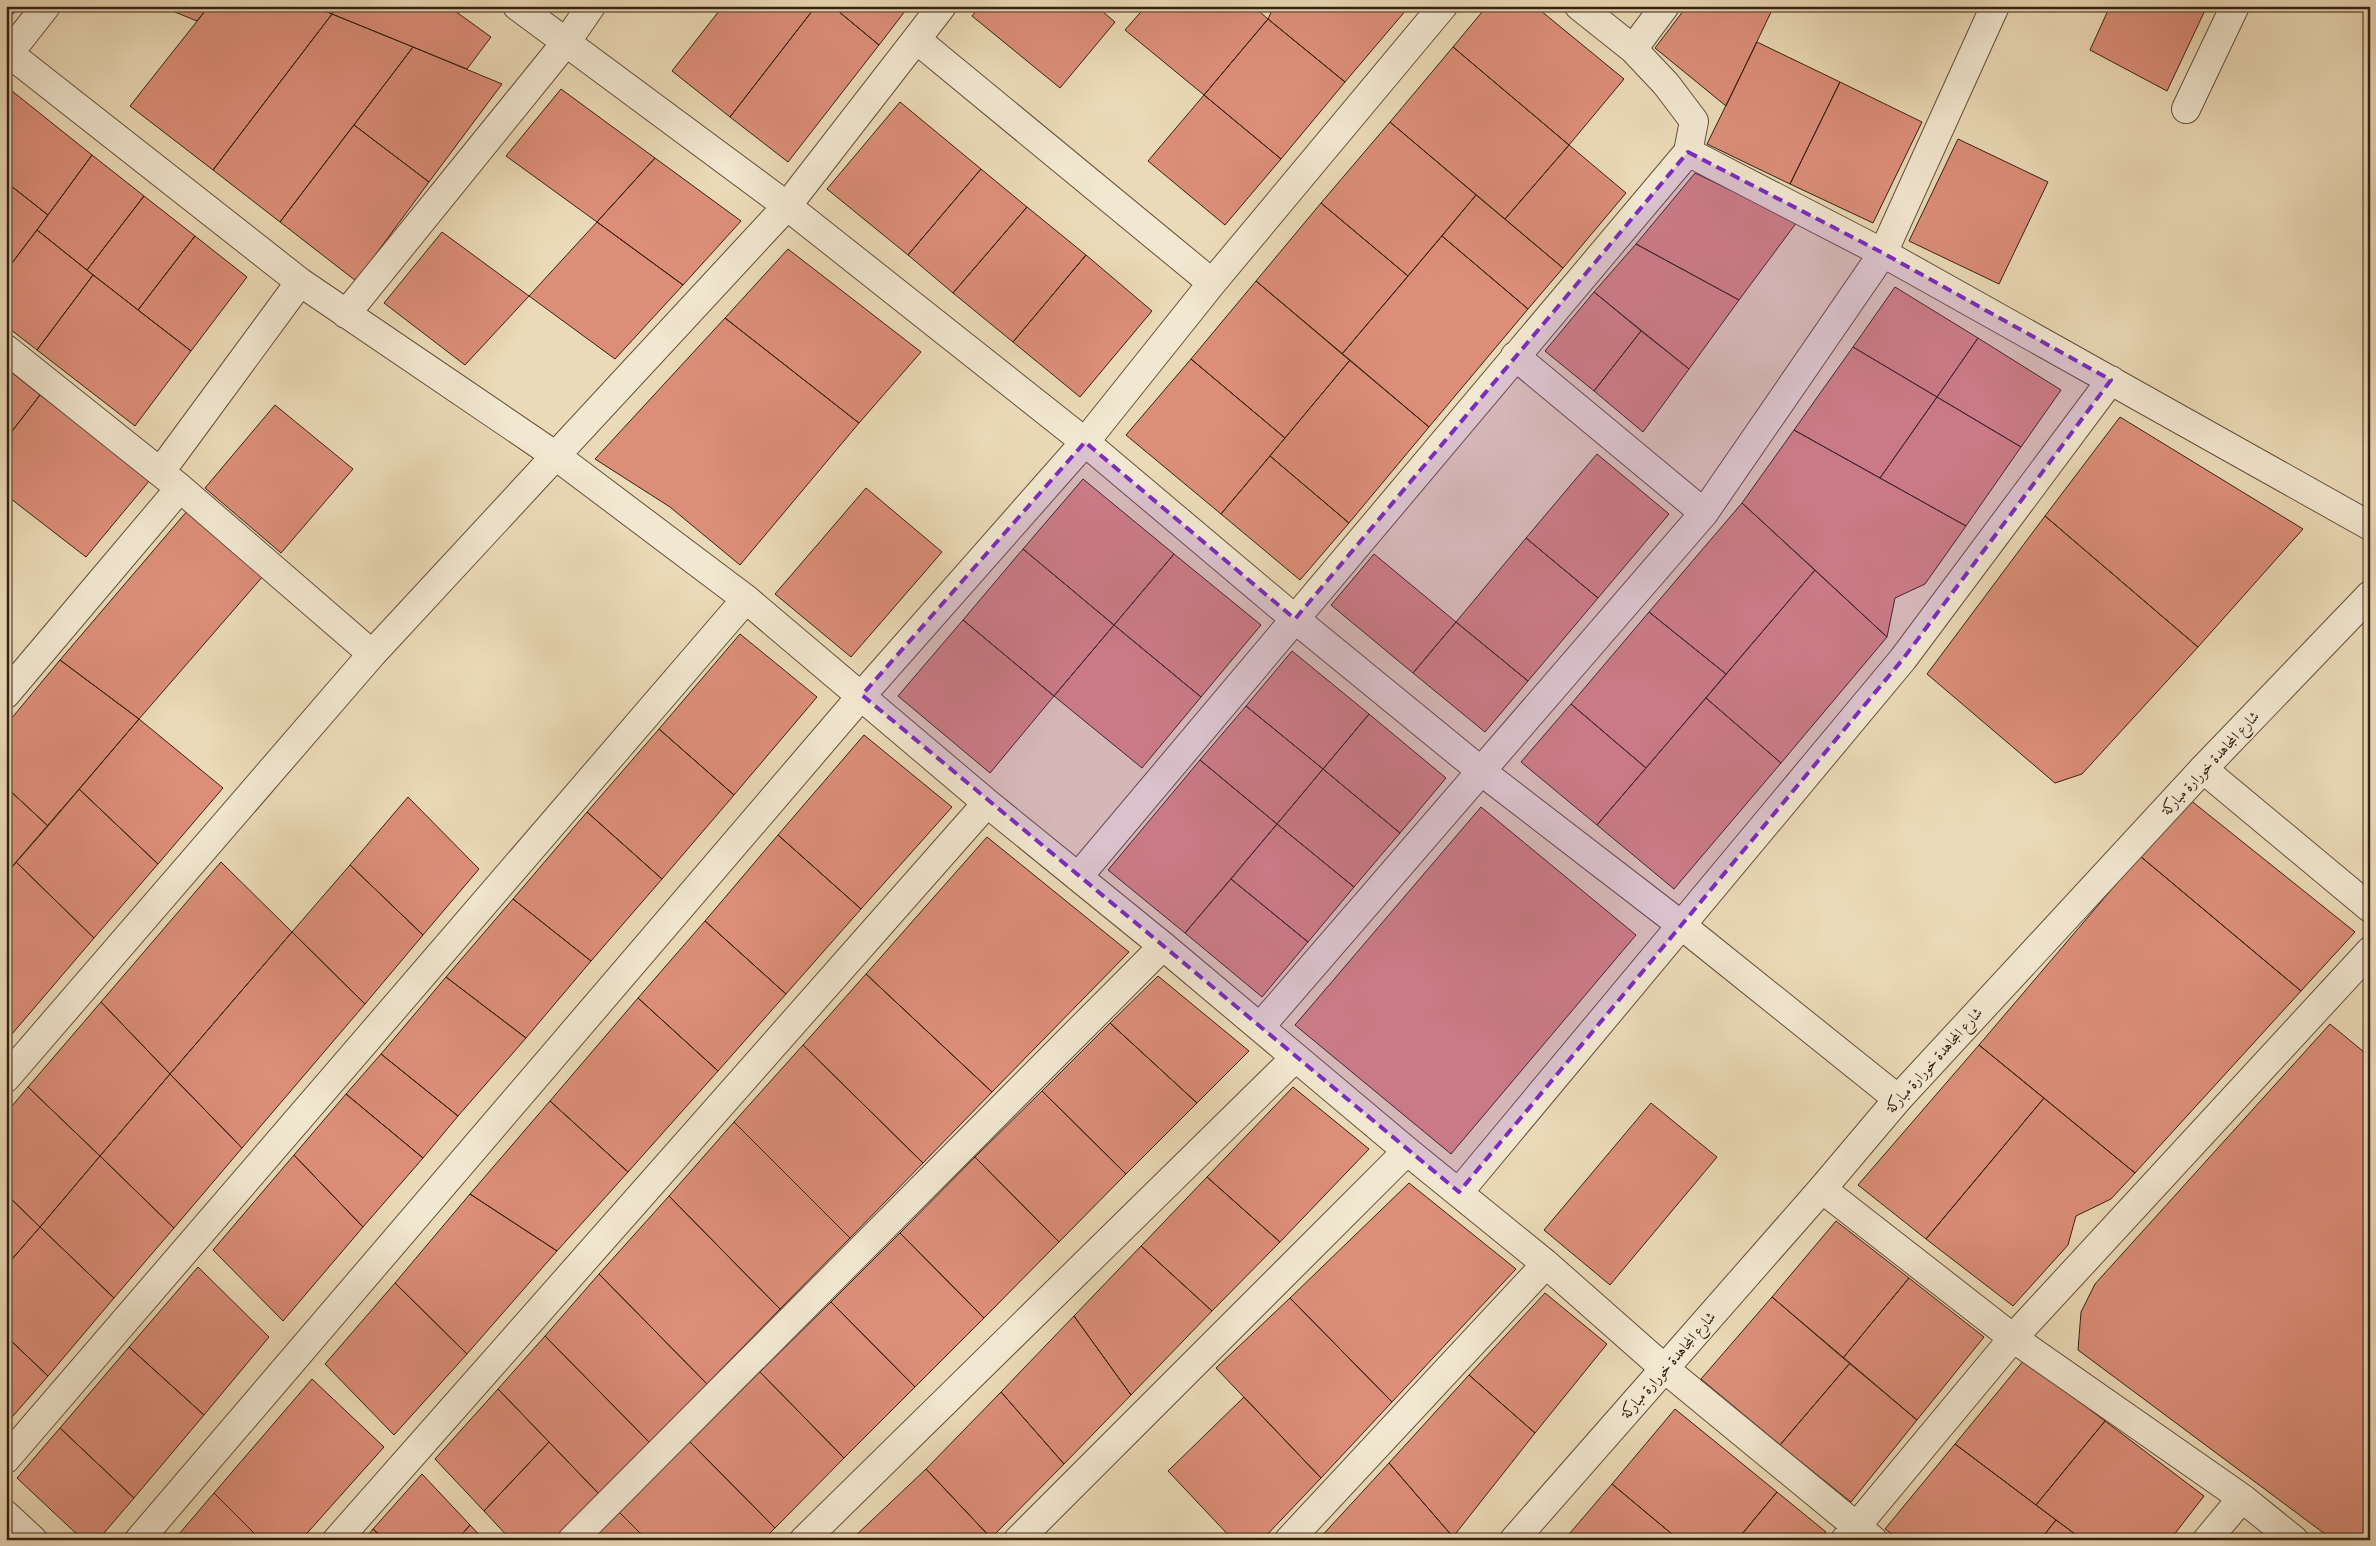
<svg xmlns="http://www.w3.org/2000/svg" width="2376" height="1546" viewBox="0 0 2376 1546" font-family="Alegreya,Amiri,serif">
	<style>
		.building { fill: #dc8e79; stroke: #362112 }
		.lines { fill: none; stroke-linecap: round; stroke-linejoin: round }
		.minor-casing { stroke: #634f3b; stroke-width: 30 }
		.tertiary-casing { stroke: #634f3b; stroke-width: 30 }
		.minor { stroke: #f2e7d0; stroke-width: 28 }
		.tertiary { stroke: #f2e7d0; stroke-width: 28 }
		.marked { fill: #7b2cbf; fill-opacity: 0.2; stroke: #7b2cbf; stroke-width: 4; stroke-dasharray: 10 6; stroke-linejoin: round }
		.labels { text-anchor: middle; stroke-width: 4; stroke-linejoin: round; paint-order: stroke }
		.street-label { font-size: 15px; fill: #362112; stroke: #f2e7d0 }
	</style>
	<rect width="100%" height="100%" fill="#ebdab7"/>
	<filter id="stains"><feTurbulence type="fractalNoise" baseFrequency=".004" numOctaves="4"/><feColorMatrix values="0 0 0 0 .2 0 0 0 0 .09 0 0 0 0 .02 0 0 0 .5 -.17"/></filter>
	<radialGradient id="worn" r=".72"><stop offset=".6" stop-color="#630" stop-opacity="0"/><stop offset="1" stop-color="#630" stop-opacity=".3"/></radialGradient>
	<path class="building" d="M6 6H19L13 14Z
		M160 6H209L197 21Z
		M209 6H313L332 14 213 170 130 106Z
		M313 6H338L332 14Z
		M338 6H448L491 37 467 69 332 14Z
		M723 6H816L730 117 672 71Z
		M816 6H832L879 45 788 162 730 117Z
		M832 6H909L879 45Z
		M980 6H1096L1115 22 1060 88 972 16Z
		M1146 6H1253L1268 19 1204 95 1125 30Z
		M1274 6H1404L1407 9 1345 82 1268 19Z
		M1487 6H1535L1624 79 1569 145 1453 47Z
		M1687 6H1771L1773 8 1726 106 1655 48Z
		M2110 6H2207L2167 91 2090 50Z
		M332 14 413 47 280 222 213 170Z
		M1268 19 1345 82 1281 159 1204 95Z
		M1757 42 1840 82 1790 184 1707 144Z
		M413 47 502 84 429 182 354 125Z
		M1453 47 1569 145 1505 219 1390 122Z
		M1840 82 1922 122 1873 223 1790 184Z
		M561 89 655 158 597 222 506 156Z
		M12 91 92 155 48 215 6 182V99Z
		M1204 95 1281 159 1225 225 1148 161Z
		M900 102 981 169 908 255 827 189Z
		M1390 122 1476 195 1408 276 1321 203Z
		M354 125 429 182 356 281 280 222Z
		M1958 139 2048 182 1999 284 1909 241Z
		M1569 145 1626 193 1563 268 1505 219Z
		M92 155 144 196 87 270 37 230Z
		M655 158 741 221 683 285 597 222Z
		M981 169 1027 207 953 293 908 255Z
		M1695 173 1797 222 1739 300 1636 244Z
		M6 182 48 215 6 271Z
		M1476 195 1563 268 1528 309 1442 236Z
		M144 196 195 236 138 310 87 270Z
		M1321 203 1408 276 1342 354 1256 281Z
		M1027 207 1086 255 1013 342 953 293Z
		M597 222 683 285 615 359 529 296Z
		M37 230 93 275 37 350 6 326V271Z
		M442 232 529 296 465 365 384 303Z
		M195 236 247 277 191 351 138 310Z
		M1442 236 1528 309 1429 427 1342 354Z
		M1636 244 1739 300 1689 369 1594 292Z
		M788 249 921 352 859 423 725 318Z
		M1086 255 1152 311 1080 397 1013 342Z
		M93 275 191 351 135 426 37 350Z
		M1256 281 1350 360 1285 438 1191 359Z
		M1895 287 1978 338 1937 397 1853 347Z
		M1594 292 1641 331 1594 391 1545 351Z
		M725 318 859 423 740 565 670 507 595 459Z
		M1641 331 1689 369 1643 432 1594 391Z
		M1978 338 2061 390 2021 447 1937 397Z
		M1853 347 1937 397 1880 478 1794 430Z
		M1191 359 1285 438 1221 514 1126 435Z
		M1350 360 1429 427 1349 523 1270 456Z
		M6 368 40 395 6 439Z
		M40 395 150 480 86 557 6 495V439Z
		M1937 397 2021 447 1966 526 1880 478Z
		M275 405 353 469 281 553 205 488Z
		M2120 417 2303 529 2198 647 2045 516Z
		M1794 430 1966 526 1925 584 1895 598 1887 637 1742 503Z
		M1597 454 1669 514 1598 598 1526 538Z
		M1270 456 1349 523 1300 580 1221 514Z
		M1083 479 1174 554 1114 625 1023 549Z
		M866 488 942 552 851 657 775 594Z
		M1742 503 1815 570 1726 674 1649 612Z
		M188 510 264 575 139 719 60 660Z
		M2045 516 2198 647 2082 774 2055 783 1927 674Z
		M1526 538 1598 598 1528 681 1456 622Z
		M1023 549 1114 625 1054 696 963 620Z
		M1174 554 1261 625 1201 697 1114 625Z
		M1374 554 1456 622 1413 673 1331 605Z
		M1815 570 1887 637 1781 763 1706 698Z
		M1649 612 1726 674 1646 768 1571 704Z
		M963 620 1054 696 990 773 898 696Z
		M1456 622 1528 681 1485 732 1413 673Z
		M1114 625 1201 697 1142 768 1054 696Z
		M740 634 817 697 734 795 659 729Z
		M1292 651 1369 714 1323 769 1246 706Z
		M60 660 139 719 48 826 6 787V725Z
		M1706 698 1781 763 1674 889 1597 825Z
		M1571 704 1646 768 1597 825 1521 762Z
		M1246 706 1323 769 1277 824 1200 760Z
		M1369 714 1446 778 1400 833 1323 769Z
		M139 719 223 788 158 864 79 789Z
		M659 729 734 795 662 879 587 812Z
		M864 735 952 807 861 909 778 835Z
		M1200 760 1277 824 1185 933 1108 870Z
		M1323 769 1400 833 1354 887 1277 824Z
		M6 787 48 826 6 874Z
		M79 789 158 864 94 938 16 862Z
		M408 797 479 869 423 935 350 865Z
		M2189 799 2355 932 2301 991 2140 856Z
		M1481 807 1636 935 1451 1154 1295 1025Z
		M587 812 662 879 591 961 513 899Z
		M1277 824 1354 887 1308 942 1231 879Z
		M778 835 861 909 786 994 705 921Z
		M987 837 1129 952 992 1092 866 974Z
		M2140 856 2301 991 2135 1173 1979 1045Z
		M16 862 94 938 6 1041V874Z
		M221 862 292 932 170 1074 101 1002Z
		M350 865 423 935 365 1004 292 932Z
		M1231 879 1308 942 1262 997 1185 933Z
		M513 899 591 961 526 1038 446 977Z
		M705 921 786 994 718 1071 638 998Z
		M292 932 365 1004 242 1148 170 1074Z
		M866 974 992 1092 923 1163 803 1045Z
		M1158 976 1249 1051 1197 1103 1110 1023Z
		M446 977 526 1038 458 1116 381 1054Z
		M638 998 718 1071 628 1172 550 1101Z
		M101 1002 170 1074 100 1156 28 1087Z
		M1110 1023 1197 1103 1126 1174 1042 1091Z
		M2330 1024 2370 1057V1540H2333L2078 1350 2081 1312 2095 1284Z
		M803 1045 923 1163 850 1238 734 1122Z
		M1979 1045 2044 1098 1926 1239 1858 1185Z
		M381 1054 458 1116 423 1158 346 1094Z
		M170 1074 242 1148 174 1228 100 1156Z
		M28 1087 100 1156 40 1227 6 1194V1113Z
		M1293 1087 1369 1149 1280 1242 1207 1177Z
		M1042 1091 1126 1174 1059 1242 975 1157Z
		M346 1094 423 1158 363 1227 294 1155Z
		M2044 1098 2135 1173 2111 1199 2076 1216 2068 1245 2013 1306 1926 1239Z
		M550 1101 628 1172 557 1251 470 1194Z
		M1651 1103 1717 1157 1610 1285 1544 1230Z
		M734 1122 850 1238 780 1309 669 1196Z
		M294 1155 363 1227 283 1321 213 1250Z
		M100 1156 174 1228 114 1298 40 1227Z
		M975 1157 1059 1242 984 1318 900 1233Z
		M1207 1177 1280 1242 1212 1311 1141 1246Z
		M1409 1183 1516 1269 1392 1402 1290 1298Z
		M6 1194 40 1227 6 1266Z
		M470 1194 557 1251 467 1354 395 1283Z
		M669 1196 780 1309 707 1384 599 1274Z
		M1836 1221 1909 1278 1843 1358 1772 1297Z
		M40 1227 114 1298 48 1376 6 1336V1266Z
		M900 1233 984 1318 915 1387 831 1302Z
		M1141 1246 1212 1311 1131 1395 1074 1316Z
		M198 1267 269 1337 204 1415 129 1347Z
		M599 1274 707 1384 650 1443 545 1336Z
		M1909 1278 1984 1337 1917 1420 1843 1358Z
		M395 1283 467 1354 394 1435 325 1364Z
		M1545 1293 1607 1344 1535 1433 1469 1375Z
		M1772 1297 1850 1363 1780 1445 1701 1379Z
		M1290 1298 1392 1402 1321 1478 1216 1368Z
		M831 1302 915 1387 844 1458 760 1372Z
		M1074 1316 1131 1395 1064 1464 1001 1392Z
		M6 1336 48 1376 6 1424Z
		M545 1336 650 1443 599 1494 498 1389Z
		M129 1347 204 1415 134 1498 60 1428Z
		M2024 1360 2105 1421 2036 1505 1955 1444Z
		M1850 1363 1917 1420 1851 1502 1780 1445Z
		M760 1372 844 1458 775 1528 690 1442Z
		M1469 1375 1535 1433 1453 1537 1389 1463Z
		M312 1379 384 1447 301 1540H261L214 1493Z
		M498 1389 549 1442 484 1511 435 1459Z
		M1001 1392 1064 1464 991 1538 926 1469Z
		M1244 1397 1321 1478 1262 1540H1233L1168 1471Z
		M1675 1409 1777 1492 1737 1540H1679L1612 1484Z
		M2105 1421 2204 1496 2170 1540H2083L2036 1505Z
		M60 1428 134 1498 98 1540H83L17 1478Z
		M549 1442 599 1494 555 1540H511L484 1511Z
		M690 1442 775 1528 763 1540H647L619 1512Z
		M1955 1444 2056 1520 2040 1540H1900L1885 1529Z
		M1389 1463 1453 1537 1450 1540H1318Z
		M926 1469 991 1538 989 1540H851Z
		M422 1474 470 1525 457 1540H385L373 1529Z
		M1612 1484 1679 1540H1564Z
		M1777 1492 1826 1532 1820 1540H1737Z
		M214 1493 261 1540H174Z
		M619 1512 647 1540H591Z
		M2056 1520 2083 1540H2040Z
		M470 1525 484 1540H457Z
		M373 1529 385 1540H364Z"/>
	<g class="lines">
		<g class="minor-casing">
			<path id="minor" d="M517 6 787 206 1085 442 1295 619 1481 771 1681 925 1898 1099
				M917 40 1212 283
				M1633 49 1665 6
				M6 51 300 282 556 456 746 599
				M6 57 46 6
				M2186 109 2235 6
				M1688 152 1883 253 2370 526
				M346 314 567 41 591 6
				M6 349 180 488 372 654
				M1515 356 1704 513
				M161 471 300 282
				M6 694 180 488
				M2203 769 2370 908
				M1078 877 1688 152 1694 121 1666 84 1633 49 1579 6
				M1260 1027 1704 513 1883 253 1995 6
				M6 1078 372 654 787 206 942 6
				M1822 1189 2013 1338 2242 1498 2294 1540
				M1459 1192 1903 659 2111 380
				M6 1459 746 599 987 803 1163 946 1407 1151 1546 1264 1665 1369 1873 1540
				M6 1515 33 1540
				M139 1540 862 695 1085 442 1212 283 1443 6
				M337 1540 987 803
				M572 1540 1163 946
				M804 1540 1295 1058
				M1018 1540 1407 1151
				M1289 1540 1546 1264
				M1845 1540 2013 1338 2370 951
				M2207 1540 2242 1498"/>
		</g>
		<g class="tertiary-casing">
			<path id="tertiary" d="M1514 1540 1822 1189 1898 1099 2203 769 2370 595"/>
		</g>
		<use href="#minor" class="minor"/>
		<use href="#tertiary" class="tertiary"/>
	</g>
	<path class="marked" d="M1688 152 1883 253 2111 380 1903 659 1459 1192 862 695 1085 442 1295 619Z"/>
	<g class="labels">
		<g class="street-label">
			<text transform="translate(2210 763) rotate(-47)" y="5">شارع المجاهدة خورارة مباركة</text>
			<text transform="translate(1934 1060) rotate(-48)" y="5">شارع المجاهدة خورارة مباركة</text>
			<text transform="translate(1668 1365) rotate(-49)" y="5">شارع المجاهدة خورارة مباركة</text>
		</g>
	</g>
	<rect width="2376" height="1546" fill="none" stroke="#ebdab7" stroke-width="25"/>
	<rect x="8" y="8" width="2361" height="1531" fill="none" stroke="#362112" stroke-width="2.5"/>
	<rect x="12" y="12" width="2351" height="1521" fill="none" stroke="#362112"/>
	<rect width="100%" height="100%" filter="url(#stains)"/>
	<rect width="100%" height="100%" fill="url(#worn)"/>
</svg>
